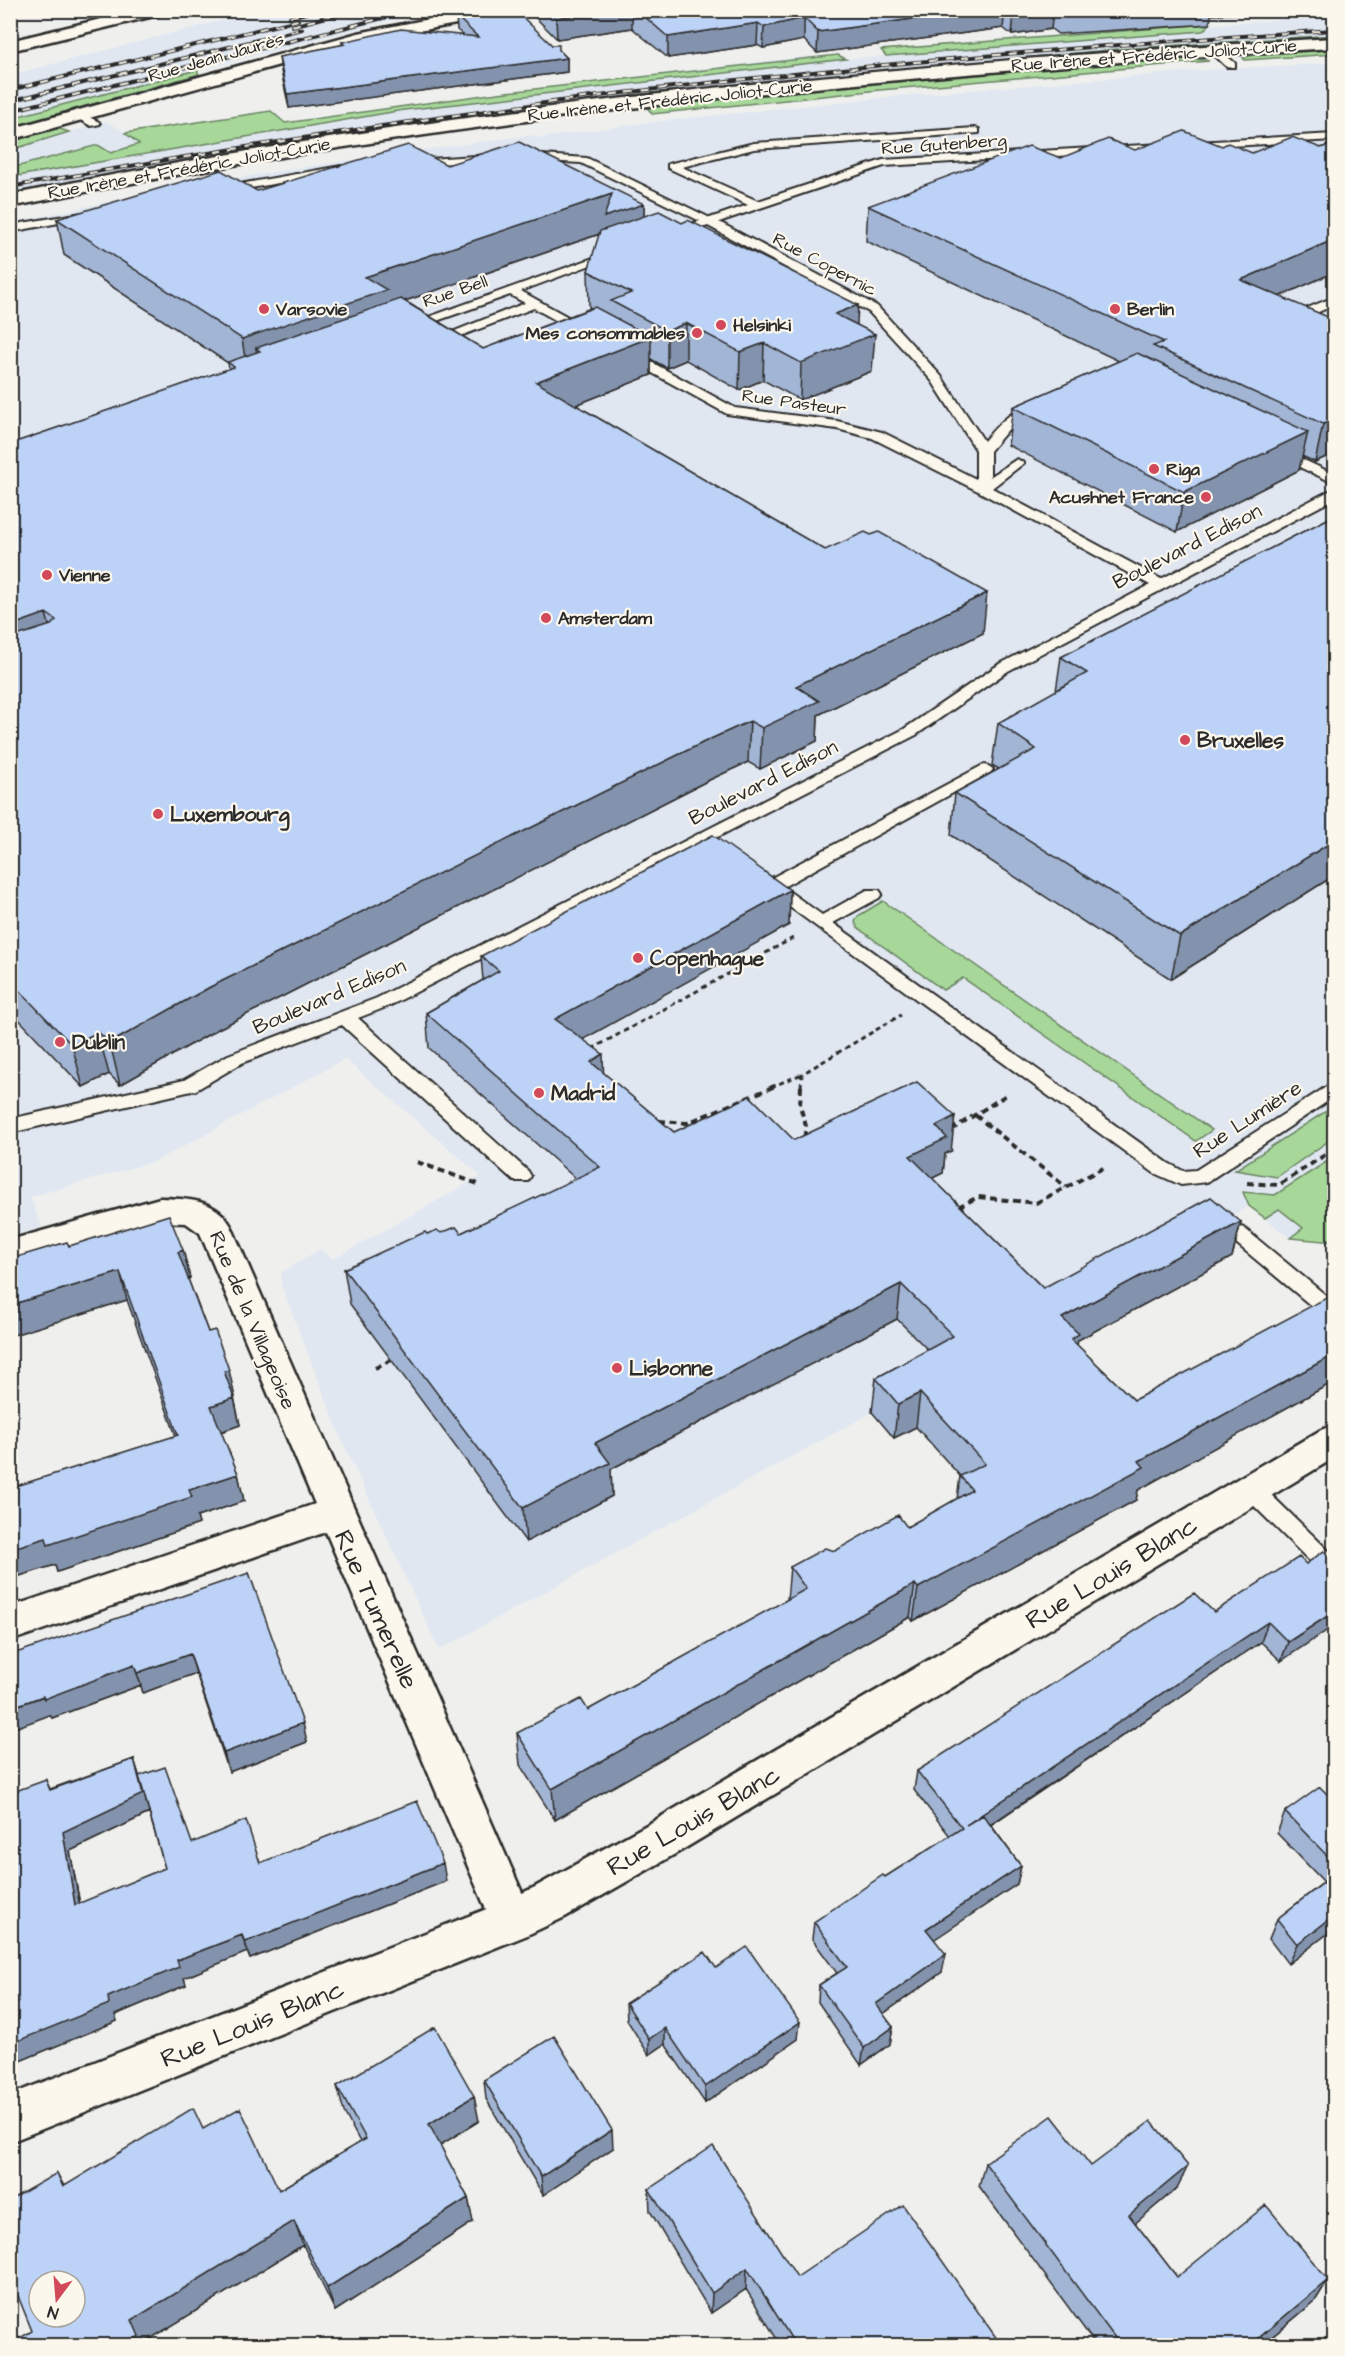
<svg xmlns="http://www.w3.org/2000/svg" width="1345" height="2356" viewBox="0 0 1345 2356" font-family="'Architects Daughter',sans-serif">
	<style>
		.built { fill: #e0e7f1 }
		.green { fill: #a7d899; stroke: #698262; stroke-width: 1.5 }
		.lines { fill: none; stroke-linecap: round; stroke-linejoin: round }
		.lane-casing { stroke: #2b2b2b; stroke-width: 4 }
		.street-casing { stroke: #2b2b2b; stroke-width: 5 }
		.secondary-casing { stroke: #2b2b2b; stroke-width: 5 }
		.path-far1 { stroke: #2b2b2b; stroke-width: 3; stroke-dasharray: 5 4; stroke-linecap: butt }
		.path { stroke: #2b2b2b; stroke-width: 4; stroke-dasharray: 7 4.5; stroke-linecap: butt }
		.lane { fill: #fbf7ec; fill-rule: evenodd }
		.street { fill: #fbf7ec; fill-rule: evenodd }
		.secondary { fill: #fbf7ec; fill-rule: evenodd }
		.rail-casing { stroke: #2b2b2b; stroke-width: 4 }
		.rail { stroke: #fbf7ec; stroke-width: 2; stroke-dasharray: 8; stroke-linecap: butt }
		.wall { fill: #a3b5d4; stroke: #2b2b2b; stroke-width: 1.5; fill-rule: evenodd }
		.shaded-wall { fill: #8493ad; stroke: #2b2b2b; stroke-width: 1.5 }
		.building { fill: #bdd2f7; stroke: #2b2b2b; stroke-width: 1.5; fill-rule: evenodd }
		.poi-dot { fill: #d1495b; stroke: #fbf7ec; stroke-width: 2 }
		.labels { text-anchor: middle; stroke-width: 4.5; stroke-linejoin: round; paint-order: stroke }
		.far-street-label { font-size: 18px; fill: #2b2b2b; stroke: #fbf7ec }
		.far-poi-label { font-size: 18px; font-weight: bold; fill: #2b2b2b; stroke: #fbf7ec; text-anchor: start }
		.street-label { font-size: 21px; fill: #2b2b2b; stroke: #fbf7ec }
		.poi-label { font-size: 21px; font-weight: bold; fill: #2b2b2b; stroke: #fbf7ec; text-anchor: start }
		.near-street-label { font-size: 26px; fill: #2b2b2b; stroke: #fbf7ec }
	</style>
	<rect width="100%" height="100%" fill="#eff0ee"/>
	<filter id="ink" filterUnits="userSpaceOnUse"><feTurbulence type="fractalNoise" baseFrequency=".0167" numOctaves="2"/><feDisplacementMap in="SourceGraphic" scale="12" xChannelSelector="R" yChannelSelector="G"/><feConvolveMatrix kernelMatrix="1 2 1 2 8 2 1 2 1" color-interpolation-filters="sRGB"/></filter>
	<g filter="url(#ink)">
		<path class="built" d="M258 11H457L389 21 11 119 10 75Z
			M1334 16V35L1149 46 878 69 581 101 250 150 11 193V150L106 121 126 133 271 111 285 123 498 93 794 58 838 55 846 59 886 56 881 50 980 41Z
			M1334 63V1242L1290 1238 1249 1206 439 1650 343 1443 281 1285V1273L320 1249 333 1259 481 1176 345 1059 156 1161 30 1197 42 1227 11 1237V223L162 190 296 168 530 135 539 138 643 123 897 96 1220 69Z"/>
		<path class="green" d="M1210 24 1203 31 886 56 881 50Z
			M1334 35V38L1069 56 631 100V95L1119 49Z
			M1334 47V54L1245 60 1243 58 1269 50Z
			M838 55 846 59 404 110 11 177V168L98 145 111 153 139 144 125 133 271 111 285 123 498 93Z
			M1178 56 1209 61 880 90 652 114 647 107 942 76Z
			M197 70 199 74 11 127V118Z
			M57 128 69 132 11 150V141Z
			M883 901 1212 1130 1196 1141 963 978 943 990 858 928 855 922 858 916Z
			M1334 1106V1137L1277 1177 1235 1170Z
			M1334 1157V1242L1290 1238 1303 1228 1279 1209 1265 1218 1249 1206 1243 1192 1275 1195Z"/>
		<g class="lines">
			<g class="lane-casing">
				<path id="lane" d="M1211 48H1217L1235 63V67H1227L1211 52Z
					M79 112 99 122 100 124 91 126 75 117V113Z
					M975 128 979 129V133L754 149 682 167 758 201 883 160 1334 134V140L884 166 719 222 877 306 941 376 984 441C996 427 1017 402 1039 407V413L1012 425 990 451V477L1017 459 1024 463 992 488 1161 579 1329 491 1334 490V499L1008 671 916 735 389 1006 358 1018 528 1171 531 1176 528 1181H514L342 1025 242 1063 196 1090 10 1133V1119L184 1080 228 1055 377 998 904 729 998 665 1150 585 978 491 872 438 837 429 727 414 625 358V352H633L735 408 837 421 882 432 976 479V450L932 381 869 312 708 226 677 236H669V232L700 221 581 163 526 160 521 157 526 154 587 158 710 218 748 205 668 168V164L754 143Z
					M491 155 496 158 495 160 413 166 408 163 413 160Z
					M341 166 346 169 345 171 223 193 217 190 223 187Z
					M82 213 86 214V218L10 232V225Z
					M610 252 620 254 521 291 588 328V334H580L534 308 437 345H429L427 342 525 303 510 295 411 330 401 327Z
					M1334 297V305L1303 319 1304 322 1334 335V343L1292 324 1293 314Z
					M1276 447 1334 474V483L1271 454 1269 451Z
					M985 764 993 769 991 772 783 887 822 915 867 890H879L882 894 879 898 833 923 1168 1163 1183 1171 1196 1170 1334 1082V1097L1207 1182 1181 1185 1154 1173 761 886 764 882Z
					M1237 1226 1244 1228 1334 1302V1321L1327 1319 1230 1238 1227 1233 1230 1228Z
					M1251 1480 1259 1483 1334 1556V1579L1326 1577 1243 1495 1240 1489 1243 1483Z"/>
			</g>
			<g class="street-casing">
				<path id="street" d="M138 10H168L166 13 10 51V41Z
					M1334 38V48C892 74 444 117 10 207V195C445 106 891 64 1334 38Z
					M160 1198C188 1199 216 1199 231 1226L534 1920 527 1935 512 1941 497 1935 326 1532 10 1641V1607L315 1504 200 1233 186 1223 160 1222 10 1266V1240Z"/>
			</g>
			<g class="secondary-casing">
				<path id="secondary" d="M475 10H512L504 15 366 41 10 140V129L358 33Z
					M1334 1425V1458L682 1850 565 1917 527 1935 10 2142V2095L497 1905 535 1887 652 1822 1321 1430Z"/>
			</g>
			<path class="path-far1" d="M592 1049 793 938
				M771 1087 802 1074
				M801 1087 802 1074 901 1015"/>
			<path class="path" d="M801 1086 800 1106 806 1126 804 1140
				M975 1115 1066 1187
				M659 1121 687 1123 775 1086
				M951 1130 1008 1094
				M417 1162 481 1185
				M1247 1183 1279 1185 1334 1149
				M958 1207 978 1197 1036 1203 1107 1166
				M375 1368 396 1358"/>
			<use href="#lane" class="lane"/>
			<use href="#street" class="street"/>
			<use href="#secondary" class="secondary"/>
			<g class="rail-casing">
				<path id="rail" d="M290 17 317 10
					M292 26 354 10
					M10 90 298 20
					M10 101 302 29
					M10 111 415 10
					M10 187C230 148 451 113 673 87 893 62 1113 44 1334 30"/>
			</g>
			<use href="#rail" class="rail"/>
		</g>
		<path class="wall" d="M528 10H1310L1211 15 1210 24 1058 34 1051 29 1012 35 1003 28 817 53 804 40 763 48 757 45 668 58 632 28 557 39Z
			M456 16 559 50 567 58V72L289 108 281 71 279 57 342 45V42L463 35 457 30Z
			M1335 143V272L1280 296 1335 453 1315 462 1302 456 1299 470 1177 532 1008 445 1013 407 1119 361 866 241 868 206 1061 158 1135 150 1222 146 1252 153 1321 148Z
			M447 165 644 204V216L857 325 872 371 800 400 763 380 739 390 686 360 667 368 651 359V375L576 405 825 550 983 633 818 715 817 741 760 769 748 762 705 782 218 1029 120 1085 109 1074 83 1087 10 1010V444L229 369 228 363 64 255 57 219ZM600 234 588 271 589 307 591 308 483 349 405 301Z
			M1335 515V875L1171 979 951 835 955 793 999 769 992 765 998 723 1056 691 1061 657Z
			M790 890 789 925 583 1039 603 1073 674 1132 951 1151 945 1154 943 1173 932 1178 1043 1288 1241 1222 1232 1257 1078 1340 1077 1345 1134 1400 1335 1299V1381L1138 1490 1136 1500 913 1621 910 1617 555 1820 520 1765 517 1733 588 1710 787 1600 790 1567 907 1527 957 1499 960 1476 916 1427 894 1438 872 1412 876 1378 928 1350 897 1319 611 1469 612 1496 526 1542 350 1304 344 1269 427 1234 461 1233 576 1179 429 1048 426 1013 483 980 481 956Z
			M69 1246 183 1250 190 1278 188 1279 208 1332 235 1397H234L240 1425 221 1432 238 1474 244 1501 197 1517 199 1524 57 1572 55 1565 10 1579V1488L176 1436 127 1300 10 1336V1259Z
			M1324 1551 1281 1661 1261 1642 991 1825 1021 1866 1017 1884 934 1939 942 1972 883 2014 893 2027 890 2044 861 2065 818 2002 819 1985 837 1973 812 1939 814 1922 950 1836 914 1790 917 1771 1306 1564Z
			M249 1573 307 1742 229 1772 196 1673 143 1693 141 1685 52 1718 50 1715Z
			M134 1759 139 1776 192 1843 260 1863 446 1881 250 1959 247 1952 214 1965 184 1978 186 1985 115 2015 117 2021 10 2065 46 1780 50 1789ZM149 1813 165 1868 80 1904 70 1851Z
			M1335 1794V1928L1288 1964 1269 1939 1277 1919 1324 1882 1277 1833 1285 1812 1330 1797Z
			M716 1968 798 2039 705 2103 665 2044 649 2055 627 2020 626 2003Z
			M484 2080 613 2148 543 2195 486 2099Z
			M337 2086 479 2121 440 2145 468 2198 473 2222 335 2311 303 2245 145 2342 146 2346H10L32 2331 57 2173 64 2186 203 2129 279 2190 360 2142 344 2112Z
			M985 2163 1091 2166 1177 2188 1135 2223 1177 2277 1328 2280 1315 2301 1261 2346H1097L979 2186Z
			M649 2189 797 2277 1002 2346H781L746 2289 711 2313 650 2211Z"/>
		<path class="shaded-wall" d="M605 10H632V28L557 39 556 18Z
			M977 10H1005L1003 28 817 53 818 32Z
			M1035 10H1053L1051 29 1012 35 1014 13Z
			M804 18V40L763 48 764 27Z
			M758 23 757 45 668 58V37Z
			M567 58V72L289 108 287 94Z
			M612 194 644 204V240L605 232 260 351 256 348 259 373 248 377 242 339 365 277Z
			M1335 239V272L1235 316 1241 280Z
			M858 305 856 341 875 334 872 371 800 400 801 363 835 314Z
			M686 323V360L667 368V331Z
			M651 337V375L538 420 536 382Z
			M764 343 763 380 739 390 740 352Z
			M1335 419V453L1315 462 1323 424Z
			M1308 432 1299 470 1177 532 1184 492Z
			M987 593 983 633 818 715 817 741 760 769 762 728 796 686Z
			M46 613 56 653 10 669V626Z
			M750 721 748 762 705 782 218 1029 120 1085 110 1043 210 987 706 741Z
			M1335 840V875L1171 979 1180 936Z
			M790 890 789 925 557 1054 555 1019Z
			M98 1032 109 1074 83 1087 72 1045Z
			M603 1054 604 1088 591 1062Z
			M955 1116 951 1151 945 1154 943 1173 906 1191 910 1156 936 1126Z
			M1241 1222 1232 1257 1078 1340 1072 1369 1062 1318Z
			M183 1250 190 1278 184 1280 178 1252Z
			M120 1272 127 1300 10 1336V1305Z
			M901 1284 897 1319 611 1469 612 1496 526 1542 523 1508 595 1443Z
			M1335 1354V1381L1138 1490 1136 1500 913 1621 918 1588 1139 1461Z
			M229 1370 235 1397 230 1399 224 1371Z
			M920 1393 916 1427 894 1438 898 1404Z
			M234 1398 240 1425 217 1433 211 1406Z
			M238 1474 244 1501 197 1517 199 1524 57 1572 55 1565 10 1579V1549Z
			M915 1584 910 1617 555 1820 552 1789Z
			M1335 1611V1625L1281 1661 1288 1642Z
			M1268 1622 1261 1642 963 1843 966 1825Z
			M190 1654 196 1673 143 1693 137 1673Z
			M134 1665 141 1685 52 1718 50 1715 10 1730V1708Z
			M303 1723 307 1742 229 1772 224 1753Z
			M134 1759 140 1778 149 1813 70 1851 83 1923 75 1905 63 1832Z
			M443 1863 446 1881 250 1959 245 1942Z
			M1021 1866 1017 1884 923 1947 926 1929Z
			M1335 1915V1928L1288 1964 1297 1944Z
			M242 1935 247 1952 184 1978 186 1985 115 2015 117 2021 10 2065V2044L108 1997 177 1960Z
			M946 1954 942 1972 873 2021 876 2004Z
			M800 2022 798 2039 705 2103V2087Z
			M893 2027 890 2044 861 2065 864 2048Z
			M665 2028V2044L649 2055V2039Z
			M474 2096 479 2121 434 2149 429 2124Z
			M612 2130 613 2148 543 2195 541 2177Z
			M1188 2166 1177 2188 1120 2236 1129 2215Z
			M468 2198 473 2222 335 2311 327 2288Z
			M294 2221 303 2245 145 2342 146 2346H125L132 2320Z
			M747 2268 746 2289 711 2313 712 2293Z
			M1328 2280 1315 2301 1261 2346H1249Z"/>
		<path class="building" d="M495 10H515L552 45H559V50L567 58 287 94 279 57 345 44 342 42 401 29 478 37 456 16Z
			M548 10H605L556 18Z
			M637 10H977L818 32 804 18 764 27 758 23 668 37Z
			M1011 10H1035L1014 13Z
			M1057 10H1093L1061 13Z
			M1184 131 1222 146 1228 143 1252 153 1292 137 1321 148 1335 143V239L1241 280 1335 320V419L1323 424 1153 346 1164 342 868 206 1029 146 1061 158 1108 139 1135 150Z
			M519 142 644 204 604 217 612 194 365 277 387 290 242 339 57 219 221 170 257 191 408 145 447 165Z
			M659 211 682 223 688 220 858 305 835 314 875 334 801 363 764 343 740 352 686 323 667 331 611 301 631 293 588 271 600 231Z
			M401 299 483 349 595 307 651 337 536 382 825 550 865 532 871 535 879 532 987 593 796 686 819 701 762 728 750 721 706 741 210 987 110 1043 98 1032 72 1045 10 981V638L51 625 56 620 46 613 10 626V444L234 367 228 362 260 351 256 348Z
			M1137 353 1308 432 1184 492 1013 407Z
			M1335 515V840L1180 936 955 793 1036 749 998 723 1087 673 1061 657Z
			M713 835 790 890 555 1019 603 1054 591 1062 674 1132 750 1096 794 1140 917 1082 955 1116 936 1126 947 1138 910 1156 1043 1288 1211 1197 1241 1222 1062 1318 1079 1334 1071 1339 1134 1400 1330 1296 1335 1299V1354L1139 1461 1144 1467 918 1588 915 1584 552 1789 517 1733 581 1699 588 1710 806 1589 790 1567 825 1548 835 1551 898 1515 907 1527 972 1490 960 1476 985 1464 920 1393 898 1404 876 1378 953 1336 901 1284 595 1443 610 1463 523 1508 344 1269 425 1232 427 1234 437 1230 441 1233 456 1227 461 1233 600 1167 426 1013 499 971 481 956Z
			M169 1215 183 1250 178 1252 208 1332 215 1330 229 1370 224 1371 234 1398 211 1406 238 1474 189 1490 192 1497 48 1545 46 1538 10 1549V1488L178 1435 120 1272 10 1305V1259L67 1242 69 1246Z
			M1324 1551 1333 1560H1335V1611L1288 1642 1268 1622 966 1825 983 1815 1021 1866 926 1929 946 1954 876 2004 893 2027 864 2048 819 1985 847 1967 814 1922 883 1875 885 1877 962 1828 917 1771 1194 1593 1214 1612 1299 1557 1306 1564Z
			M249 1573 303 1723 224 1753 190 1654 137 1673 134 1665 44 1699 43 1696 10 1708V1655Z
			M134 1759 143 1794 63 1832 75 1905 165 1868 139 1776 165 1767 192 1843 246 1820 260 1863 417 1801 443 1863 245 1942 242 1935 208 1948 177 1960 179 1967 108 1997 109 2004 10 2044V1793L46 1780 50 1790Z
			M1320 1787 1330 1797 1335 1794V1864L1285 1812Z
			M1335 1874V1915L1297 1944 1277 1919Z
			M747 1947 800 2022 705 2087 665 2028 649 2039 626 2003 705 1952 716 1968Z
			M435 2027 474 2096 429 2124 468 2198 327 2288 294 2221 132 2320 139 2336 125 2346H10V2344L32 2331 10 2276V2200L57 2173 63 2187 193 2108 203 2129 240 2108 279 2190 366 2139 337 2086ZM39 2281H75V2317H39Z
			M554 2036 612 2130 541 2177 484 2080Z
			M1052 2116 1091 2166 1151 2121 1188 2166 1129 2215 1177 2277 1266 2205 1328 2280 1249 2346H1121L985 2163Z
			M713 2146 797 2277 903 2205 1002 2346H796L747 2268 712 2293 649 2189Z"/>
	</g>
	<g class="poi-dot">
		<circle cx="264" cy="309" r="6"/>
		<circle cx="1115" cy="309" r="6"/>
		<circle cx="721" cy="325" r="6"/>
		<circle cx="697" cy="333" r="6"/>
		<circle cx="1154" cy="469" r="6"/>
		<circle cx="1206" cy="497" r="6"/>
		<circle cx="47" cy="575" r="6"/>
		<circle cx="546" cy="618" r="6"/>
		<circle cx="1185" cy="740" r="6"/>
		<circle cx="158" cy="814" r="6"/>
		<circle cx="638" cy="958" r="6"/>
		<circle cx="60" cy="1042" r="6"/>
		<circle cx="539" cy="1093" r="6"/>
		<circle cx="617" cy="1368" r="6"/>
	</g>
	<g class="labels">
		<g class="far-street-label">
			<text transform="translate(1154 55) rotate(-4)" y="6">Rue Irène et Frédéric Joliot-Curie</text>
			<text transform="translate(216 57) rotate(-16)" y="6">Rue Jean Jaurès</text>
			<text transform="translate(670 100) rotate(-6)" y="6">Rue Irène et Frédéric Joliot-Curie</text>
			<text transform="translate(944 144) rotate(-4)" y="6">Rue Gutenberg</text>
			<text transform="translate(189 168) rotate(-10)" y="6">Rue Irène et Frédéric Joliot-Curie</text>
			<text transform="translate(825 264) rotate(28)" y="6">Rue Copernic</text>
			<text transform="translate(455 291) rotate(-19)" y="6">Rue Bell</text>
			<text transform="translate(794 402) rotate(8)" y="6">Rue Pasteur</text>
		</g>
		<g class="far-poi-label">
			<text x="276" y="315">Varsovie</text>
			<text x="1127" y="315">Berlin</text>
			<text x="733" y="331">Helsinki</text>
			<text x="685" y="339" text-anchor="end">Mes consommables</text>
			<text x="1166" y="475">Riga</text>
			<text x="1194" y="503" text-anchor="end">Acushnet France</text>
			<text x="59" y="581">Vienne</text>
			<text x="558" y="624">Amsterdam</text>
		</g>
		<g class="street-label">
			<text transform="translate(1187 546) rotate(-27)" y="7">Boulevard Edison</text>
			<text transform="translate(763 782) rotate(-27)" y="7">Boulevard Edison</text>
			<text transform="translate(329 996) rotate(-23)" y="7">Boulevard Edison</text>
			<text transform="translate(1247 1119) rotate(-33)" y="7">Rue Lumière</text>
			<text transform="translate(253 1320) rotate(67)" y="7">Rue de la Villageoise</text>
		</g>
		<g class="poi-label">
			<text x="1197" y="747">Bruxelles</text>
			<text x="170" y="821">Luxembourg</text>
			<text x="650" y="965">Copenhague</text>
			<text x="72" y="1049">Dublin</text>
			<text x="551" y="1100">Madrid</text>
			<text x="629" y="1375">Lisbonne</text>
		</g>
		<g class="near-street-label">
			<text transform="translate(1111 1572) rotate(-31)" y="9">Rue Louis Blanc</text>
			<text transform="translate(377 1609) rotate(66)" y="9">Rue Tumerelle</text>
			<text transform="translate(693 1820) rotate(-30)" y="9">Rue Louis Blanc</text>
			<text transform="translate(252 2023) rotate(-22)" y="9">Rue Louis Blanc</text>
		</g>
	</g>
	<rect width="1345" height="2356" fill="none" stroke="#fbf7ec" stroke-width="36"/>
	<rect x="18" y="18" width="1309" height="2320" fill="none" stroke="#2b2b2b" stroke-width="2" filter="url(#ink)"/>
	<g transform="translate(57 2299) rotate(196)"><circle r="28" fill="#fbf7ec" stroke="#a8a59f" stroke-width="1.5"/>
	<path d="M0-4.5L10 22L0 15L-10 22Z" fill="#d1495b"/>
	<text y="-9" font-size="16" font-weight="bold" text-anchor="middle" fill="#2b2b2b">N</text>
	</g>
</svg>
